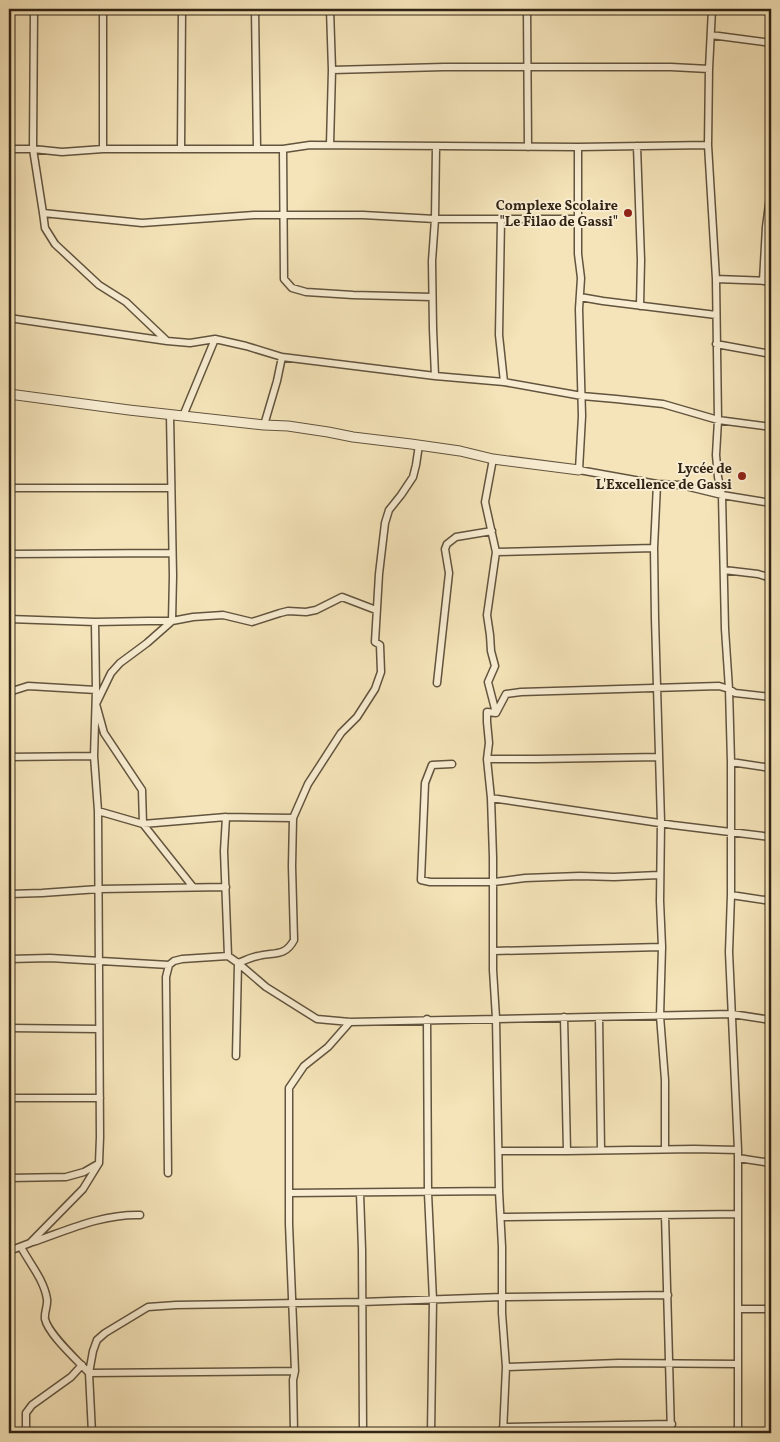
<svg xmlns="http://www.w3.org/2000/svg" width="780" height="1442" viewBox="0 0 780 1442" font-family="Vollkorn,serif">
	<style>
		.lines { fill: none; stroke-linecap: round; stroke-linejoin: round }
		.minor-casing { stroke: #62543e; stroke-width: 9 }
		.tertiary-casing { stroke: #62543e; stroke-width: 11 }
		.minor { stroke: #f8edd2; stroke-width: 6 }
		.tertiary { stroke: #f8edd2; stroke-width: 9 }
		.poi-dot { fill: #8f2418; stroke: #f8edd2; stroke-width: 2 }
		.labels { text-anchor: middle; stroke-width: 4; stroke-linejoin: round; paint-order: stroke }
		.poi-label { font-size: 14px; font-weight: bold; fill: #312415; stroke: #f8edd2; text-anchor: end }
	</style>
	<rect width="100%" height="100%" fill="#f5e4b9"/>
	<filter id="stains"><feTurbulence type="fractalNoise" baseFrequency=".004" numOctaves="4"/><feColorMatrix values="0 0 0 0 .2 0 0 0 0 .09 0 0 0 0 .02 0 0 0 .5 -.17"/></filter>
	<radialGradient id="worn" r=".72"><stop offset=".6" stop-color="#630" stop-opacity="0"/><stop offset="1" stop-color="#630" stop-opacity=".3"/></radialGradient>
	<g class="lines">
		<g class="minor-casing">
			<path id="minor" d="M34 9 33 149 43 213 142 223 254 215H363L435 219H578
				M103 9V149
				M255 9 257 149
				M527 9 528 147
				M712 9 709 69 708 145 716 279 718 420 716 455 718 477 722 495 725 629 729 689 731 762V895L729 952 738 1150V1433
				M711 35 771 43
				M332 70 444 67H671L709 69
				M330 145 332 70 330 9
				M637 146 641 260 640 306
				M578 147V254L581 278 579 309 582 416 579 470 657 484 681 485 722 495 771 503
				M9 149H33L62 152 103 149H283L310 145 578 147 708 145
				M181 149 182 9
				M283 149 284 279 292 288 306 292 353 295 432 297
				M43 213 45 228 55 244 99 285 126 302 167 341 190 343 215 339 246 346 282 357 435 376 504 382 582 396 616 399 663 404 718 420 771 427
				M501 219 499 335 504 382
				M716 279 771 281
				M763 281 766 227 771 189
				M580 297 603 301 716 315
				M9 318 167 341
				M716 344 771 354
				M435 376 433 329 432 261 435 219 436 147
				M170 415 173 576 172 621 147 643 120 663 111 673 96 704 104 733 142 790 143 824 193 887
				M183 416 215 339
				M264 425 277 381 282 357
				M493 459 485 502 496 552 487 615 490 635 491 651 495 666 488 682 496 713
				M657 484 654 548 655 619 661 822 660 901 662 947 660 1016 665 1080V1149
				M9 488H171
				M496 552 654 548
				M9 554 172 553
				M724 570 758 574 771 578
				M9 619 95 622 148 621H172L193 617 223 615 252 622 280 613 288 611 306 612 316 610 342 597 376 610
				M437 683 449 573 445 549 447 544 456 537 492 531
				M9 692 28 686 96 690
				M9 757 94 756
				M487 759H538L659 757
				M731 762 771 768
				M452 764 432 765 425 783 421 880 430 882H494L525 878 580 876 614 877 659 875
				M491 798 673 825 771 837
				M98 811 143 824 226 817 293 818
				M226 817 224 851 228 956
				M9 894 42 893 99 889 226 887
				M731 895 771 901
				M494 951 662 947
				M9 959 50 958 169 965 174 961 182 959 228 956 238 963 266 987 317 1019 350 1022 732 1014 771 1020
				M238 963C244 961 251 957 258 956 274 952 285 957 294 940L292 866 293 818 308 784 341 733 357 717 375 689 381 672 380 645 375 642 379 574 385 523 389 510 401 495 413 477 416 465 419 445
				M564 1017 567 1151
				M599 1017 601 1150
				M427 1019 428 1193 433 1300 431 1433
				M9 1028 99 1029
				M236 1056 238 963
				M9 1098H100
				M499 1151H567L694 1149 738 1150
				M738 1158 771 1163
				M168 1173 166 977 169 965
				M9 1178 66 1177 84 1172 98 1164
				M289 1193 499 1191
				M360 1193 362 1250 363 1433
				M665 1215 671 1433
				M501 1217 738 1214
				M33 1242C68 1230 102 1214 140 1215
				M21 1247C30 1264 44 1280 47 1299 48 1306 44 1312 45 1319 48 1334 78 1361 89 1373L295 1371
				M9 1251 30 1243 83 1189 99 1163 100 1137 98 811 94 756 96 690 95 622
				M738 1309H771
				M506 1367 619 1363 738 1364
				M503 1427 672 1424
				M738 1432 751 1433
				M26 1433V1413L32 1405 71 1377 82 1365
				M92 1433 89 1373 93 1351 97 1340 105 1333 148 1307 176 1305 361 1302 502 1297 668 1295
				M294 1433 293 1380 295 1371 289 1224V1088L304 1066 328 1047 350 1022
				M503 1433 506 1367 502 1313V1247L499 1191 496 1018 493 970V857L491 798 487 759 489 743 487 722V712L496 713 506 694 521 692 719 686 729 689 735 693 771 697"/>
		</g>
		<g class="tertiary-casing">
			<path id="tertiary" d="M9 394 129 410 264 425 288 426 328 432 353 437 411 444 460 451 493 459 579 470"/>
		</g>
		<use href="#minor" class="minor"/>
		<use href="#tertiary" class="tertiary"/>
	</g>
	<g class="poi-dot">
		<circle cx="628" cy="213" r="5"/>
		<circle cx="742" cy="476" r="5"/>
	</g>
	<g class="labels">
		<g class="poi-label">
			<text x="618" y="210">Complexe Scolaire<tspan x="618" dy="16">"Le Filao de Gassi"</tspan></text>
			<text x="732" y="473">Lycée de<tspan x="732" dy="16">L'Excellence de Gassi</tspan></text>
		</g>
	</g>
	<rect width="780" height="1442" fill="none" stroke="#f5e4b9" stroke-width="30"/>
	<rect x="10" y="10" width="760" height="1422" fill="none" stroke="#312415" stroke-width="2.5"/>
	<rect x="15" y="15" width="750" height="1412" fill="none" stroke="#312415"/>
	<rect width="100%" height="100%" filter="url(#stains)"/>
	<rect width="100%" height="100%" fill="url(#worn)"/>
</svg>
